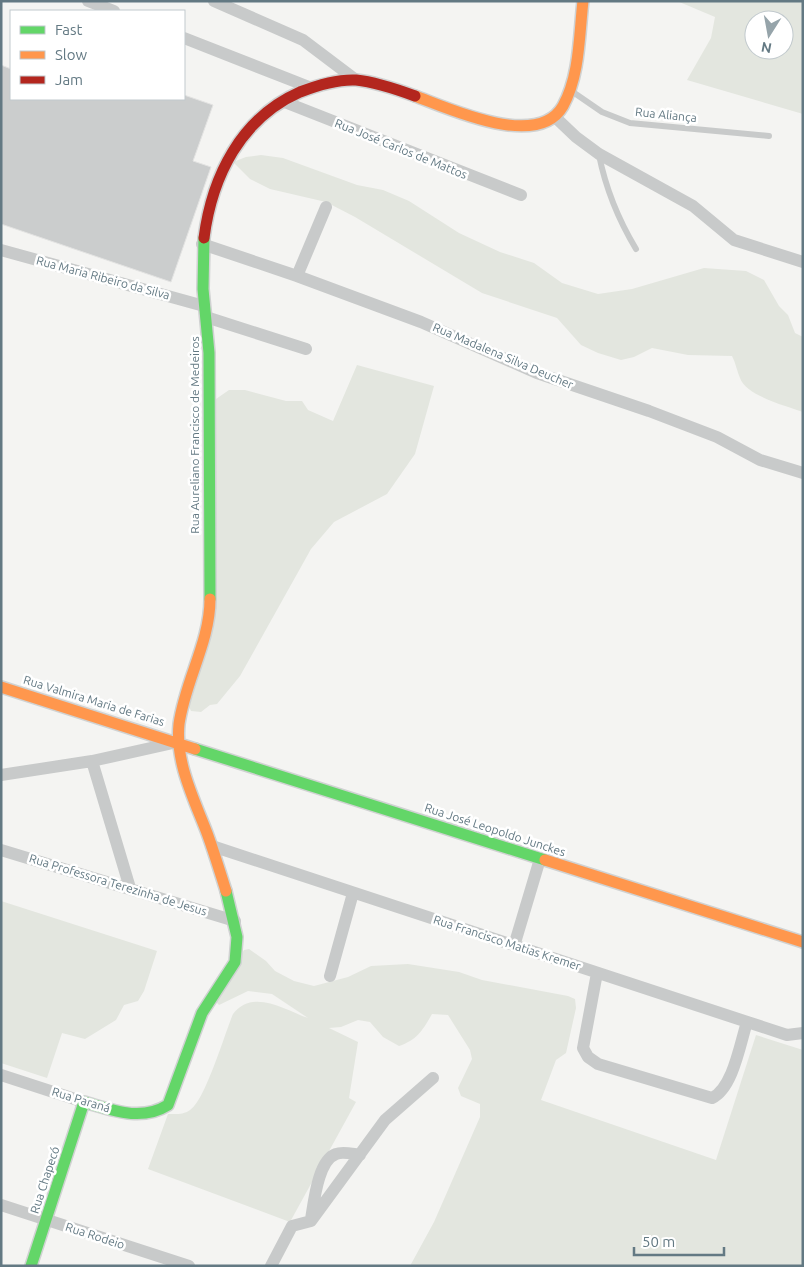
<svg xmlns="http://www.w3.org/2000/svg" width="804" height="1267" viewBox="0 0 804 1267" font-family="Ubuntu,sans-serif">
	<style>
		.green { fill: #e3e6df; fill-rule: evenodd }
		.building { fill: #cbcdcd; stroke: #e3e3e2 }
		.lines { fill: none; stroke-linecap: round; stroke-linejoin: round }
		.fast-casing { stroke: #d0d2d2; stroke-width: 14 }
		.slow-casing { stroke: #d0d2d2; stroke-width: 14 }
		.jam-casing { stroke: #d0d2d2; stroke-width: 14 }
		.lane { stroke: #c8caca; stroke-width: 6 }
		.street { stroke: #c8caca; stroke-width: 12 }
		.fast { stroke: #63d668; stroke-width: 11 }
		.slow { stroke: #ff974d; stroke-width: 11 }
		.jam { stroke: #b3261e; stroke-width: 11 }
		.labels { text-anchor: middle; stroke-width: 5; stroke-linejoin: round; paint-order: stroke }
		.street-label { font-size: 12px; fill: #637983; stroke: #fff }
	</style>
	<rect width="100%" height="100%" fill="#f4f4f2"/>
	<path class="green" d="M677 1H803V114L687 80 711 38 715 17ZM754 20H784V50H754Z
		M261 155 283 158 357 185 383 190 409 201 459 233 500 252 534 263 562 283 598 294 632 289 704 268 746 271 764 280 779 306 788 315 795 333 803 337V412C787 406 746 396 740 378 737 371 736 364 732 356L688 355 652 348 634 357 621 360 598 353 581 345 557 318 482 293 355 217 326 202 270 189 250 179 233 162 246 157Z
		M357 365 434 386 415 454 387 494 334 522 311 549 240 676 217 704 210 705 201 712 191 711 189 707 206 652 216 399 229 390H245L286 401H302L308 410 333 421Z
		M1 901 157 951 144 991 138 1001 124 1005 116 1020 85 1039 62 1033 47 1078 1 1063Z
		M249 949 266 961 275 971 294 981 314 986 348 977 371 966 408 964 459 972 482 980 568 996 575 999 576 1008 566 1053 556 1060 541 1100 716 1160 756 1035 803 1050V1266H410L434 1222 480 1117V1104L461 1096 458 1088 472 1059 470 1050 448 1015 432 1014C423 1030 417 1040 399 1046L383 1037 370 1022 358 1020 341 1027 329 1028 358 1042 349 1098 356 1102 290 1222 148 1169 168 1114C176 1114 183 1115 190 1110 205 1101 225 1033 233 1014 253 988 285 1010 308 1018L272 994 248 991 219 1005 215 1001 244 950Z"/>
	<path class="building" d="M1 65 11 69V99H184V95L213 105 193 161 211 167 171 282 1 224Z"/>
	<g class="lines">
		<g class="fast-casing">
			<path id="fast" d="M204 238 203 289 209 353 210 599
				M195 749 545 860
				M31 1266 84 1102C112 1110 141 1122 168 1105L202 1013 235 962 237 937 226 891"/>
		</g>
		<g class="slow-casing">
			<path id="slow" d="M415 96C450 109 538 150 563 106 580 75 579 35 583 1
				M210 599C210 642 185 681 179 724 175 762 194 799 207 833 214 852 220 872 226 891
				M1 687 195 749
				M545 860 803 942"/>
		</g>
		<g class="jam-casing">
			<path id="jam" d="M204 238C212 176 241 118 300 92 318 85 337 79 356 80 376 82 396 89 415 96"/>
		</g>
		<path class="lane" d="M570 90 602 112 630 123 769 136
			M599 155C606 190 618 219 636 249"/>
		<path class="street" d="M88 1 114 11
			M214 1 303 40 356 80
			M184 38 309 87
			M282 101 521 195
			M555 117 576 137 599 154 693 206 734 240 803 262
			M202 244 297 276 421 322 537 373 649 411 717 437 760 460 803 473
			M1 250 204 306
			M297 276 326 207
			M206 317 306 349
			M92 761 130 888
			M1 775 92 761 173 743
			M212 846 787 1035 803 1033
			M1 850 235 921
			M514 946 540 859
			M597 973 583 1048 588 1057 598 1064 712 1098C733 1088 740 1044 747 1022
			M330 976 353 893
			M1 1075 84 1102
			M1 1205 189 1266
			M311 1219C314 1202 318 1160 336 1154 343 1151 352 1154 360 1155
			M271 1266 292 1226 311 1221 385 1120 433 1078"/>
		<use href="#fast" class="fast"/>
		<use href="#slow" class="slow"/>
		<use href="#jam" class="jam"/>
	</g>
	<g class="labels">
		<g class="street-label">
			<text transform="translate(666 115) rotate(6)" y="4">Rua Aliança</text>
			<text transform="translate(401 149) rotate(22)" y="4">Rua José Carlos de Mattos</text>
			<text transform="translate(103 278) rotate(15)" y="4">Rua Maria Ribeiro da Silva</text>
			<text transform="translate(503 356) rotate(23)" y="4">Rua Madalena Silva Deucher</text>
			<text transform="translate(195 435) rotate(-90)" y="4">Rua Aureliano Francisco de Medeiros</text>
			<text transform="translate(94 701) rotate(17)" y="4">Rua Valmira Maria de Farias</text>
			<text transform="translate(495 830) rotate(18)" y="4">Rua José Leopoldo Junckes</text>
			<text transform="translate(118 885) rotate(17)" y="4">Rua Professora Terezinha de Jesus</text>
			<text transform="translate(507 943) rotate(18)" y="4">Rua Francisco Matias Kremer</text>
			<text transform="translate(81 1100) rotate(17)" y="4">Rua Paraná</text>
			<text transform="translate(45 1180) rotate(-72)" y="4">Rua Chapecó</text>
			<text transform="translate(95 1236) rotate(18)" y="4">Rua Rodeio</text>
		</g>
	</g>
	<rect width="804" height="1267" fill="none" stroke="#637983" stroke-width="5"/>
	<rect x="10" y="10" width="175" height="90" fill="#ffffff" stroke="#c1c9cd"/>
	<rect x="20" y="26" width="25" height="8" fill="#63d668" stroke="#c1c9cd"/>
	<text x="55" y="35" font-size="15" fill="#637983">Fast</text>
	<rect x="20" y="51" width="25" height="8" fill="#ff974d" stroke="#c1c9cd"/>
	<text x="55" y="60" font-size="15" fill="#637983">Slow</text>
	<rect x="20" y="76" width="25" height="8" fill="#b3261e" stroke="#c1c9cd"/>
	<text x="55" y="85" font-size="15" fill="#637983">Jam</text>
	<g transform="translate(769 35) rotate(191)"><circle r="24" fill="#ffffff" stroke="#c1c9cd"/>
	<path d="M0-4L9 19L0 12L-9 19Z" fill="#96a4aa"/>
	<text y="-8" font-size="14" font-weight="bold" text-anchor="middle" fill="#637983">N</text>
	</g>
	<path d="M634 1247v8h90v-8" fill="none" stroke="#637983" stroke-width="2.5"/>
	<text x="642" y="1247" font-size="15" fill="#637983" stroke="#ffffff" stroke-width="4" paint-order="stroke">50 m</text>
</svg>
